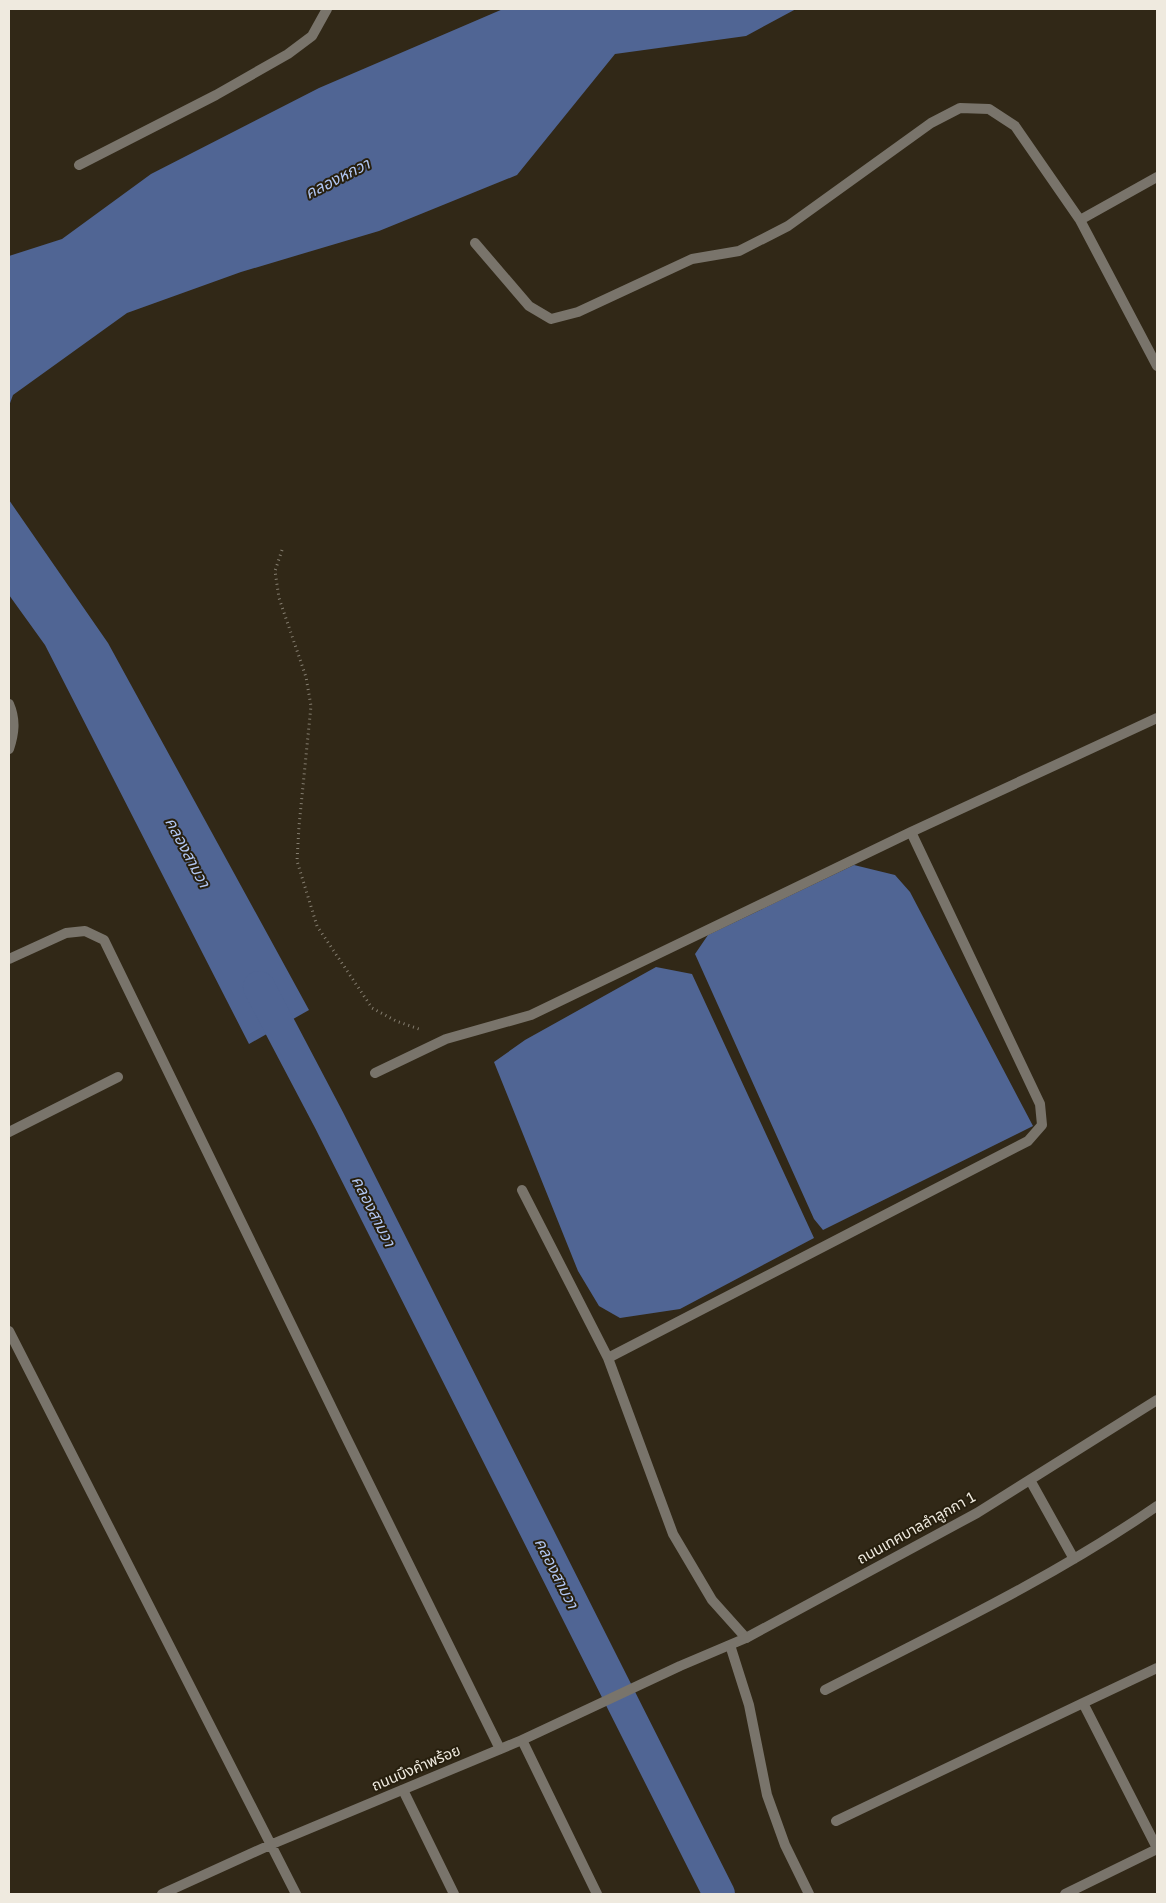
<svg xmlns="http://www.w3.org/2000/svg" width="1166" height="1903" viewBox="0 0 1166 1903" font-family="'Golos Text','Noto Sans Thai',sans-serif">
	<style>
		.water { fill: #506594 }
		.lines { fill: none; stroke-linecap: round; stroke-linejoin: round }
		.canal { stroke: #506594; stroke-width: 32 }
		.path { stroke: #857e70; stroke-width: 3; stroke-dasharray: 1 4; stroke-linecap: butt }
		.lane { stroke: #79746b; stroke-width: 10 }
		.street { stroke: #79746b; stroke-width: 10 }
		.labels { text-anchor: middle; stroke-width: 4; stroke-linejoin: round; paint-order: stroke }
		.street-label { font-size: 15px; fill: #efeadf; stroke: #271f0e }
		.water-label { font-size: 16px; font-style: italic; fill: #b2c7f3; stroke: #271f0e }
	</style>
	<rect width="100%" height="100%" fill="#312817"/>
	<path class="water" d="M503 9H796L746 36 615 54 517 175 379 231 241 272 127 313 13 395 9 406V256L62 239 151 174 319 88Z
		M9 500 108 643 309 1010 249 1044 45 645 9 595Z
		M854 865 895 875 910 892 1033 1126 823 1230 814 1219 695 954 708 935Z
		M656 967 692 974 814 1238 680 1309 620 1318 599 1306 578 1271 494 1062 525 1040Z"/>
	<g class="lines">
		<path class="canal" d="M259 987 329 1120 719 1894"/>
		<path class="path" d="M282 550 275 571 279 598 306 677 311 706 299 826 297 861 317 926 372 1008 396 1021 419 1029"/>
		<path class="lane" d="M9 704C16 720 14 734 9 749
			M375 1073 446 1039 531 1015 911 832 1157 718
			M9 1132 118 1077
			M522 1190 608 1358 673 1534 712 1600 746 1638
			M608 1358 1028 1141 1042 1125 1040 1104 911 832
			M403 1790 454 1894"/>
		<path class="street" d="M79 165 216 95 288 54 312 36 327 9
			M1157 177 1080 220 1157 366
			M475 243 529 306 551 319 578 312 692 259 739 251 788 226 931 123 960 108 989 109 1015 126 1080 220
			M9 959 66 933 85 931 104 940 345 1435 500 1749
			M9 1331 296 1894
			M1030 1480 1074 1559
			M730 1645 749 1705 767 1795 785 1845 809 1894
			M825 1690C938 1632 1053 1578 1157 1506
			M1083 1703 1157 1668
			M522 1740 597 1894
			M836 1821 1083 1703 1157 1848
			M162 1894 270 1845 522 1740 680 1666 746 1638 977 1513 1157 1400
			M1065 1894 1157 1849"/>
	</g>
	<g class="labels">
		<g class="street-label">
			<text transform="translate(916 1528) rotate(-29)" y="5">ถนนเทศบาลลำลูกกา 1</text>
			<text transform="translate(416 1768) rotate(-23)" y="5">ถนนบึงคำพร้อย</text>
		</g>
		<g class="water-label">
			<text transform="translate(337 178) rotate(-27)" y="6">คลองหกวา</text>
			<text transform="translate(188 852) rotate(62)" y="6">คลองสามวา</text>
			<text transform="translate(374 1211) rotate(63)" y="6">คลองสามวา</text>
			<text transform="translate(557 1573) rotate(63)" y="6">คลองสามวา</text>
		</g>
	</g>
	<rect width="1166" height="1903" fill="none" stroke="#efeadf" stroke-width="20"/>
</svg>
